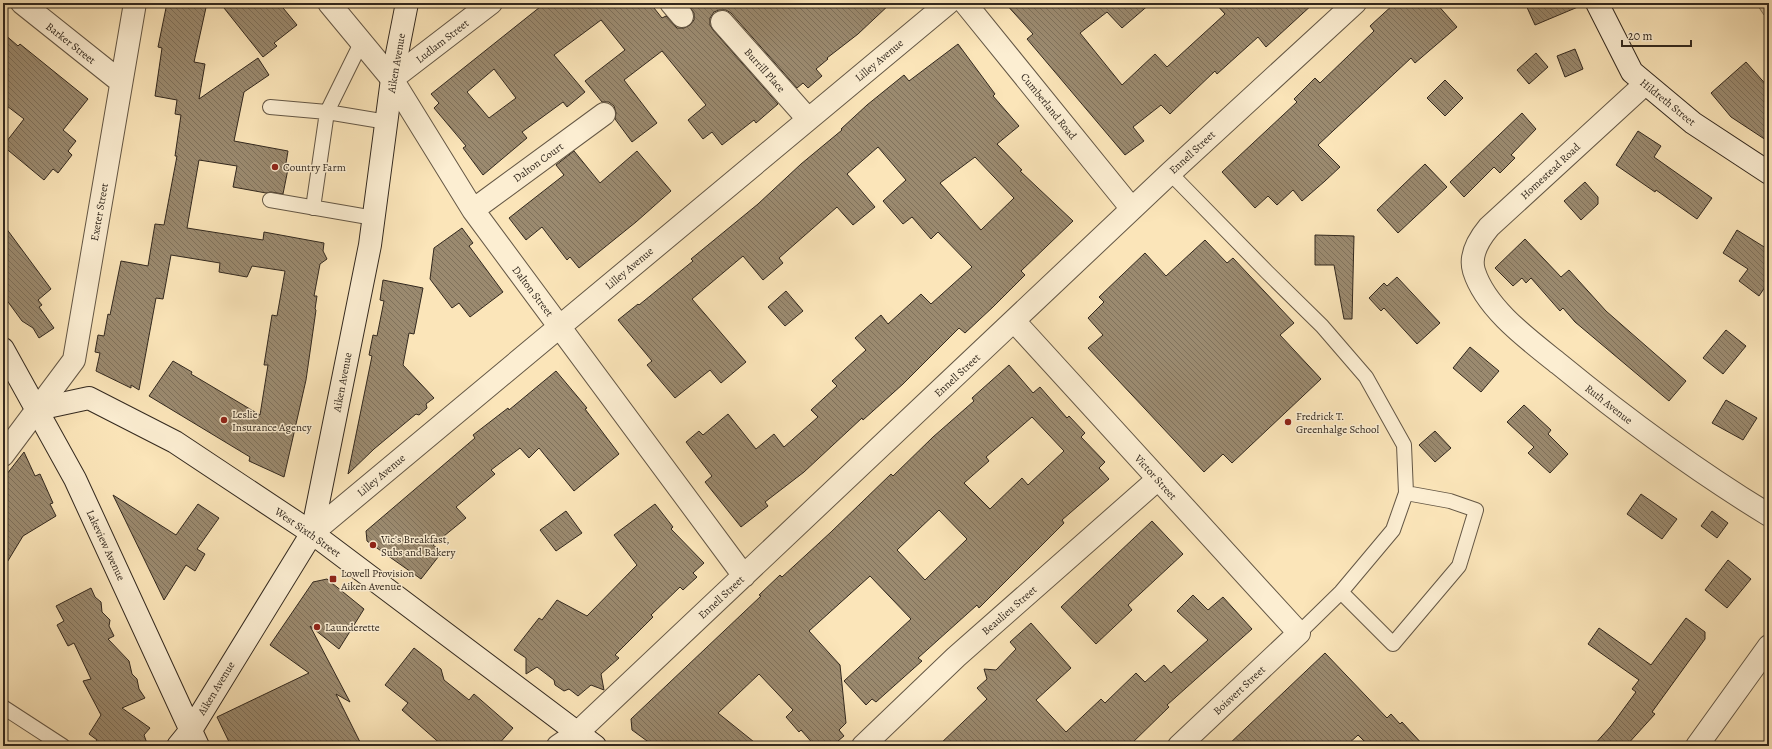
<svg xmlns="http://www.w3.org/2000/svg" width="1772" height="749" viewBox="0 0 1772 749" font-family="Alegreya,serif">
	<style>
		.green { fill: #d9c59f; stroke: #86765e }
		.building { fill: url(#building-back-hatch); stroke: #32281e; fill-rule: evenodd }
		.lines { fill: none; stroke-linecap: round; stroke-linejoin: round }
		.lane-casing { stroke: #645745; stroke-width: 16 }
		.street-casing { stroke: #645745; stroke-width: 24 }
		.secondary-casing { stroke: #32281e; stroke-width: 24 }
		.lane { stroke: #fceed2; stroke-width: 14 }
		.street { stroke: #fceed2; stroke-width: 22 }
		.secondary { stroke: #fceed2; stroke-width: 22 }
		.poi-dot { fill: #8f2418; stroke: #fceed2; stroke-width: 1.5 }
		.labels { text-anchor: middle; stroke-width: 3; stroke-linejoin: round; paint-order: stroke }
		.street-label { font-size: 11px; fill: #32281e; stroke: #fceed2 }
		.poi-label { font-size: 11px; fill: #32281e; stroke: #fceed2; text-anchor: start }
	</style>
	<defs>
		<pattern id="building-back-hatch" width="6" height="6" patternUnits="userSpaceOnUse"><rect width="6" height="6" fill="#9b8a6f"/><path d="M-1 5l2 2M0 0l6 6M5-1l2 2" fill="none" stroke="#7f715b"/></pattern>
	</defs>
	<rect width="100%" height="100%" fill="#fbe5b9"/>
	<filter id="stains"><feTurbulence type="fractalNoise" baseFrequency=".005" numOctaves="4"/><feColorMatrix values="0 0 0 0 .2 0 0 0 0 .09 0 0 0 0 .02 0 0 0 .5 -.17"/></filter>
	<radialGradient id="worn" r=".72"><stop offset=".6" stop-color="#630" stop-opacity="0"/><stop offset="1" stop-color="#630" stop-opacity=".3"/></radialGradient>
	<path class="green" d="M1756 3H1769V13L1764 15Z"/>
	<path class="building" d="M167 3H207L194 62 205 64 199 99 258 58 269 75 244 92 234 141 288 151 286 163 289 164 283 194 271 192 266 193 233 187 237 166 199 160 187 228 263 240 264 232 324 243 323 251 327 259 320 264 314 296H317L315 309 316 310 306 380 284 477 249 461 250 457 149 396 173 361 192 372 191 374 260 415 268 365H264L272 315 277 316 285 271 252 266 247 277 219 272 220 263 171 255 163 299 156 298 139 390 131 385V388L96 371 100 353 95 352 98 335 104 336 108 314 110 315 121 261 148 266 155 224 164 225 177 156H175L181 115 175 114 177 100 155 96 162 48 158 47Z
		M220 3H279L297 25 274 43 277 46 263 57Z
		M545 3H650L662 18 666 16 677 28H684L690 25 694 20V13L687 3H891L858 34 827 58 828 59 816 69 822 76 808 88 803 83 797 88 731 13 726 10H719L714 12 710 18V25L713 30 778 104 756 123 754 120 722 145 712 132 703 139 688 120 706 105 662 51 624 80 657 123 632 142 615 119 616 113 614 106 609 102H602L585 81 625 50 601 20 554 55 585 92 567 107 563 102 522 132 527 138 483 175 463 148 466 146 434 108 439 103 431 94ZM494 69 516 98 489 118 467 92Z
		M1005 3H1151L1122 28 1107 12 1080 33 1122 85 1155 54 1167 67 1225 14 1215 3H1314L1266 47 1258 37 1217 74 1215 71 1170 114 1161 105 1133 127 1144 141 1125 155 1027 39 1033 34Z
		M1395 3H1436L1457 27 1415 63 1411 58 1318 145 1340 167 1325 181 1302 201 1293 190 1277 205 1268 196 1255 208 1222 172 1297 102 1294 99 1315 78 1320 83 1374 31 1370 26Z
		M1525 3H1585V4L1535 25Z
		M3 33 18 46 20 44 88 99 63 130 76 141 68 151 72 155 58 173 53 169 44 180 3 146 24 119 3 103Z
		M958 44 995 94 993 96 1019 126 997 144 1022 170 1020 171 1073 221 1021 271 1025 275 993 307 965 333 959 328 903 384 863 420 862 418 804 472 765 502 768 506 741 527 705 482 712 476 686 442 699 431 703 435 728 414 756 449 774 434 784 447 818 417 811 410 837 386 832 381 866 350 855 338 881 315 888 324 921 294 931 304 972 267 938 232 931 239 912 217 903 224 883 201 906 180 878 147 847 174 875 207 853 225 837 207 779 258 783 263 763 280 743 256 692 299 746 362 721 383 710 370 675 398 647 365 652 361 618 320 638 304 639 305 693 261 691 259 758 204 801 164 842 130 841 129 867 105 904 75 909 81ZM975 157 1014 198 981 230 940 183Z
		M1575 49 1583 69 1565 77 1557 56Z
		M1536 53 1548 67 1529 84 1517 70Z
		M1746 62 1769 88V142L1731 117 1711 93Z
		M1445 80 1463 98 1445 116 1427 98Z
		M1522 113 1536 129 1511 155 1515 158 1500 173 1494 167 1464 197 1450 182Z
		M1638 131 1661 146 1654 157 1712 198 1697 219 1656 190 1655 192 1616 165Z
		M574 151 600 183 637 151 671 191 636 222 579 268 570 257 567 260 542 227 526 240 509 218 564 175 556 165Z
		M1425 164 1447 187 1398 233 1377 210Z
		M1585 182 1598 197V204L1581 220 1564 201Z
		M3 224 51 289 38 300 42 305 39 307 54 328 39 338 33 328 22 321 3 295Z
		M462 228 473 243 469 246 503 292 470 317 459 303 452 308 430 279 434 248Z
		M1737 230 1769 250V281L1759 296 1739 281 1748 269 1723 253Z
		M1315 235 1354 236 1352 319H1344L1334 265H1315Z
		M1525 239 1561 277 1569 270 1606 311 1686 381 1669 401 1575 322 1563 308 1560 311 1531 278 1526 283 1522 278 1513 286 1495 268Z
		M1205 240 1227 263 1233 258 1294 323 1280 335 1321 379 1232 463 1223 454 1204 472 1088 348 1103 335 1088 318 1104 302 1099 297 1145 253 1166 276Z
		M1397 277 1440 323 1417 344 1384 308 1381 311 1369 298 1384 283 1387 286Z
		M383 280 423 288 414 334 409 333 403 365 434 398 426 404 427 408 419 415 416 414 374 449 348 474 372 356 369 355 373 335 377 336 384 301 380 300Z
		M786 291 803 311 785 326 768 307Z
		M1726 330 1746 346 1723 374 1703 358Z
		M1470 347 1499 371 1481 392 1453 368Z
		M1009 365 1033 393 1040 387 1067 418 1069 416 1085 433 1081 437 1105 462 1099 468 1109 479 1062 520 1064 523 979 608 977 605 918 658 922 661 876 702 872 699 866 705 844 681 911 619 870 576 809 631 840 665 846 723 839 730 844 736 832 746H815L801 730 799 732 786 717 793 710 759 674 718 713 759 746H654L632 730 631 719 761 596 759 595 780 575 782 577 831 532 891 474 893 476 933 437 974 401 972 398ZM1032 417 1064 451 1028 485 1022 478 990 509 964 483 989 461 986 457ZM939 510 967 539 925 580 897 550Z
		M556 371 587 408 585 409 619 454 574 491 539 448 529 458 520 448 491 470 495 474 456 507 466 518 433 545 442 552 421 579 367 541 366 531 475 438 473 435 508 408 509 410Z
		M1726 400 1757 418 1743 440 1712 423Z
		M1524 405 1551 430 1548 434 1568 454 1550 473 1528 453 1534 447 1507 422Z
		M1435 431 1451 448 1435 462 1419 445Z
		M24 452 35 476 40 474 53 503 50 504 56 516 23 536 3 569V479Z
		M1641 494 1677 519 1662 539 1627 514Z
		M113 495 176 535 198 504 219 518 197 549 205 554 195 571 186 565 164 600Z
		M655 504 673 527 671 529 704 563 693 573 697 577 683 590 680 587 651 615 653 617 615 655 619 658 601 674 604 690 591 685 578 696 569 689 564 691 555 685 554 680 537 667 526 674V658L514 650 539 618 542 620 557 600 587 616 637 565 614 535Z
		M566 511 582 533 556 551 540 530Z
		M1712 511 1728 523 1717 538 1701 526Z
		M1152 521 1183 554 1128 605 1132 610 1096 644 1061 607Z
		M1728 560 1751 579 1727 608 1705 590Z
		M327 579 364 609 339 649 310 626 350 702 336 694 362 746H231L217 717 309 673 270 645 313 582Z
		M91 588 95 597 101 602 102 612 110 620 109 626 114 636 108 639 129 661 132 674 137 679 139 689 145 698 122 708 150 728 144 735 148 746H93L97 740 89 734 101 715 83 681 91 679 74 643 68 646 57 625 64 621 56 606Z
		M1193 595 1208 610 1223 597 1252 629 1167 705 1169 707 1129 746H938L987 699 977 688 987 679 984 669 996 670 1016 649 1010 642 1031 623 1071 668 1036 700 1066 732 1101 699 1105 703 1136 673 1145 682 1164 665 1171 673 1208 640 1177 611Z
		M1686 618 1705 632V639L1652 712 1655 714 1626 746H1593L1611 726 1636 692 1632 689 1639 680 1588 644 1599 628 1651 665Z
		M414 648 441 669 444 680 469 700 474 694 513 728 497 746H443L402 710 408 703 385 685Z
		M1325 653 1387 718 1391 714 1400 724 1402 722 1424 746H1369L1358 735 1346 746H1227Z"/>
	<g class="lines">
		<g class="lane-casing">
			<path id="lane" d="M270 107 327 112 387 122
				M1170 173 1267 272 1322 326 1366 377 1404 445 1406 493 1393 530 1341 592 1299 633
				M270 200 374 218
				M313 208 327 112 361 43
				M1341 592 1393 644 1459 566 1476 510 1450 501 1406 493
				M3 707 63 746"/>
		</g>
		<g class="street-casing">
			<path id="street" d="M22 3 121 82
				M329 3 392 79 473 210 744 576
				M671 3 682 16
				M965 3 1132 209
				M722 22 808 119
				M392 79 491 3
				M1645 84 1489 227C1479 239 1469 255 1474 271 1486 309 1529 340 1559 364 1626 419 1695 470 1769 515
				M473 210 604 114
				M1014 321 1299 633 1179 746
				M3 455 74 360 135 3
				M312 533 948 3
				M558 746 577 733 1170 173 1355 3
				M863 746 956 657 1158 479
				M1697 746 1769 646"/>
		</g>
		<g class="secondary-casing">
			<path id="secondary" d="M1597 3 1632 72 1693 123 1769 173
				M3 349 75 479 198 746
				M38 409 89 398 175 442 312 533 595 746
				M178 746 191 730 312 533 370 245 392 79 407 3"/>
		</g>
		<use href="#lane" class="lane"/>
		<use href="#street" class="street"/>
		<use href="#secondary" class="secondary"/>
	</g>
	<g class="poi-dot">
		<circle cx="275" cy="167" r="4"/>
		<circle cx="224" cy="420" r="4"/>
		<circle cx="1288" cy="422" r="4"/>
		<circle cx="373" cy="545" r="4"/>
		<rect x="329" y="575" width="8" height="8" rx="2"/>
		<circle cx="317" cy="627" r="4"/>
	</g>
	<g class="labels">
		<g class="street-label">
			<text transform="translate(442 41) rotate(-38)" y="4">Ludlam Street</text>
			<text transform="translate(71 43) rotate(38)" y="4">Barker Street</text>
			<text transform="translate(879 60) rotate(-40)" y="4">Lilley Avenue</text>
			<text transform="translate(396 63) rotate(-80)" y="4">Aiken Avenue</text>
			<text transform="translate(765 70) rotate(48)" y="4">Burrill Place</text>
			<text transform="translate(1668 102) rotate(39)" y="4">Hildreth Street</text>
			<text transform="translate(1049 106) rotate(51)" y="4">Cumberland Road</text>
			<text transform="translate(1192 152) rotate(-43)" y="4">Ennell Street</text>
			<text transform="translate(538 162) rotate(-36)" y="4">Dalton Court</text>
			<text transform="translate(1550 171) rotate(-43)" y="4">Homestead Road</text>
			<text transform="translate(99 212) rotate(-80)" y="4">Exeter Street</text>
			<text transform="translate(629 268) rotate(-40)" y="4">Lilley Avenue</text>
			<text transform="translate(533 291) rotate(53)" y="4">Dalton Street</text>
			<text transform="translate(957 375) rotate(-43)" y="4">Ennell Street</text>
			<text transform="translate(342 382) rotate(-79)" y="4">Aiken Avenue</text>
			<text transform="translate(1609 404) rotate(38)" y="4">Ruth Avenue</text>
			<text transform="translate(381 475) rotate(-40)" y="4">Lilley Avenue</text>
			<text transform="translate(1156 477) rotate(48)" y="4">Victor Street</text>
			<text transform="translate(308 532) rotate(35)" y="4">West Sixth Street</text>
			<text transform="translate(106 545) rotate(65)" y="4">Lakeview Avenue</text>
			<text transform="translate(721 597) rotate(-43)" y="4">Ennell Street</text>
			<text transform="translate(1009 610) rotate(-41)" y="4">Beaulieu Street</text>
			<text transform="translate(216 688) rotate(-59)" y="4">Aiken Avenue</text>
			<text transform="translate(1239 690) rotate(-43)" y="4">Boisvert Street</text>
		</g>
		<g class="poi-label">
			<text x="283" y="171">Country Farm</text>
			<text x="232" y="418">Leslie<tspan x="232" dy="13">Insurance Agency</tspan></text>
			<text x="1296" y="420">Fredrick T.<tspan x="1296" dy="13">Greenhalge School</tspan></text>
			<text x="381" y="543">Vic’s Breakfast,<tspan x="381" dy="13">Subs and Bakery</tspan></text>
			<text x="341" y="577">Lowell Provision<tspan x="341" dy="13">Aiken Avenue</tspan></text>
			<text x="325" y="631">Launderette</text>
		</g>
	</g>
	<rect width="1772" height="749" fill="none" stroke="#fbe5b9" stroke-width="16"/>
	<rect x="4" y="4" width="1764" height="741" fill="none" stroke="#32281e" stroke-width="2"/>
	<rect x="8" y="8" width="1756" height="733" fill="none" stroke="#32281e"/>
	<path d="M1622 40v6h69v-6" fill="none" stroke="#32281e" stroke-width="2"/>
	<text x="1628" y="40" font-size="12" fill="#32281e" stroke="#fceed2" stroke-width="3" paint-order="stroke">20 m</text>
	<rect width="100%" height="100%" filter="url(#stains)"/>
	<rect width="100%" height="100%" fill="url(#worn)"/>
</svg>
